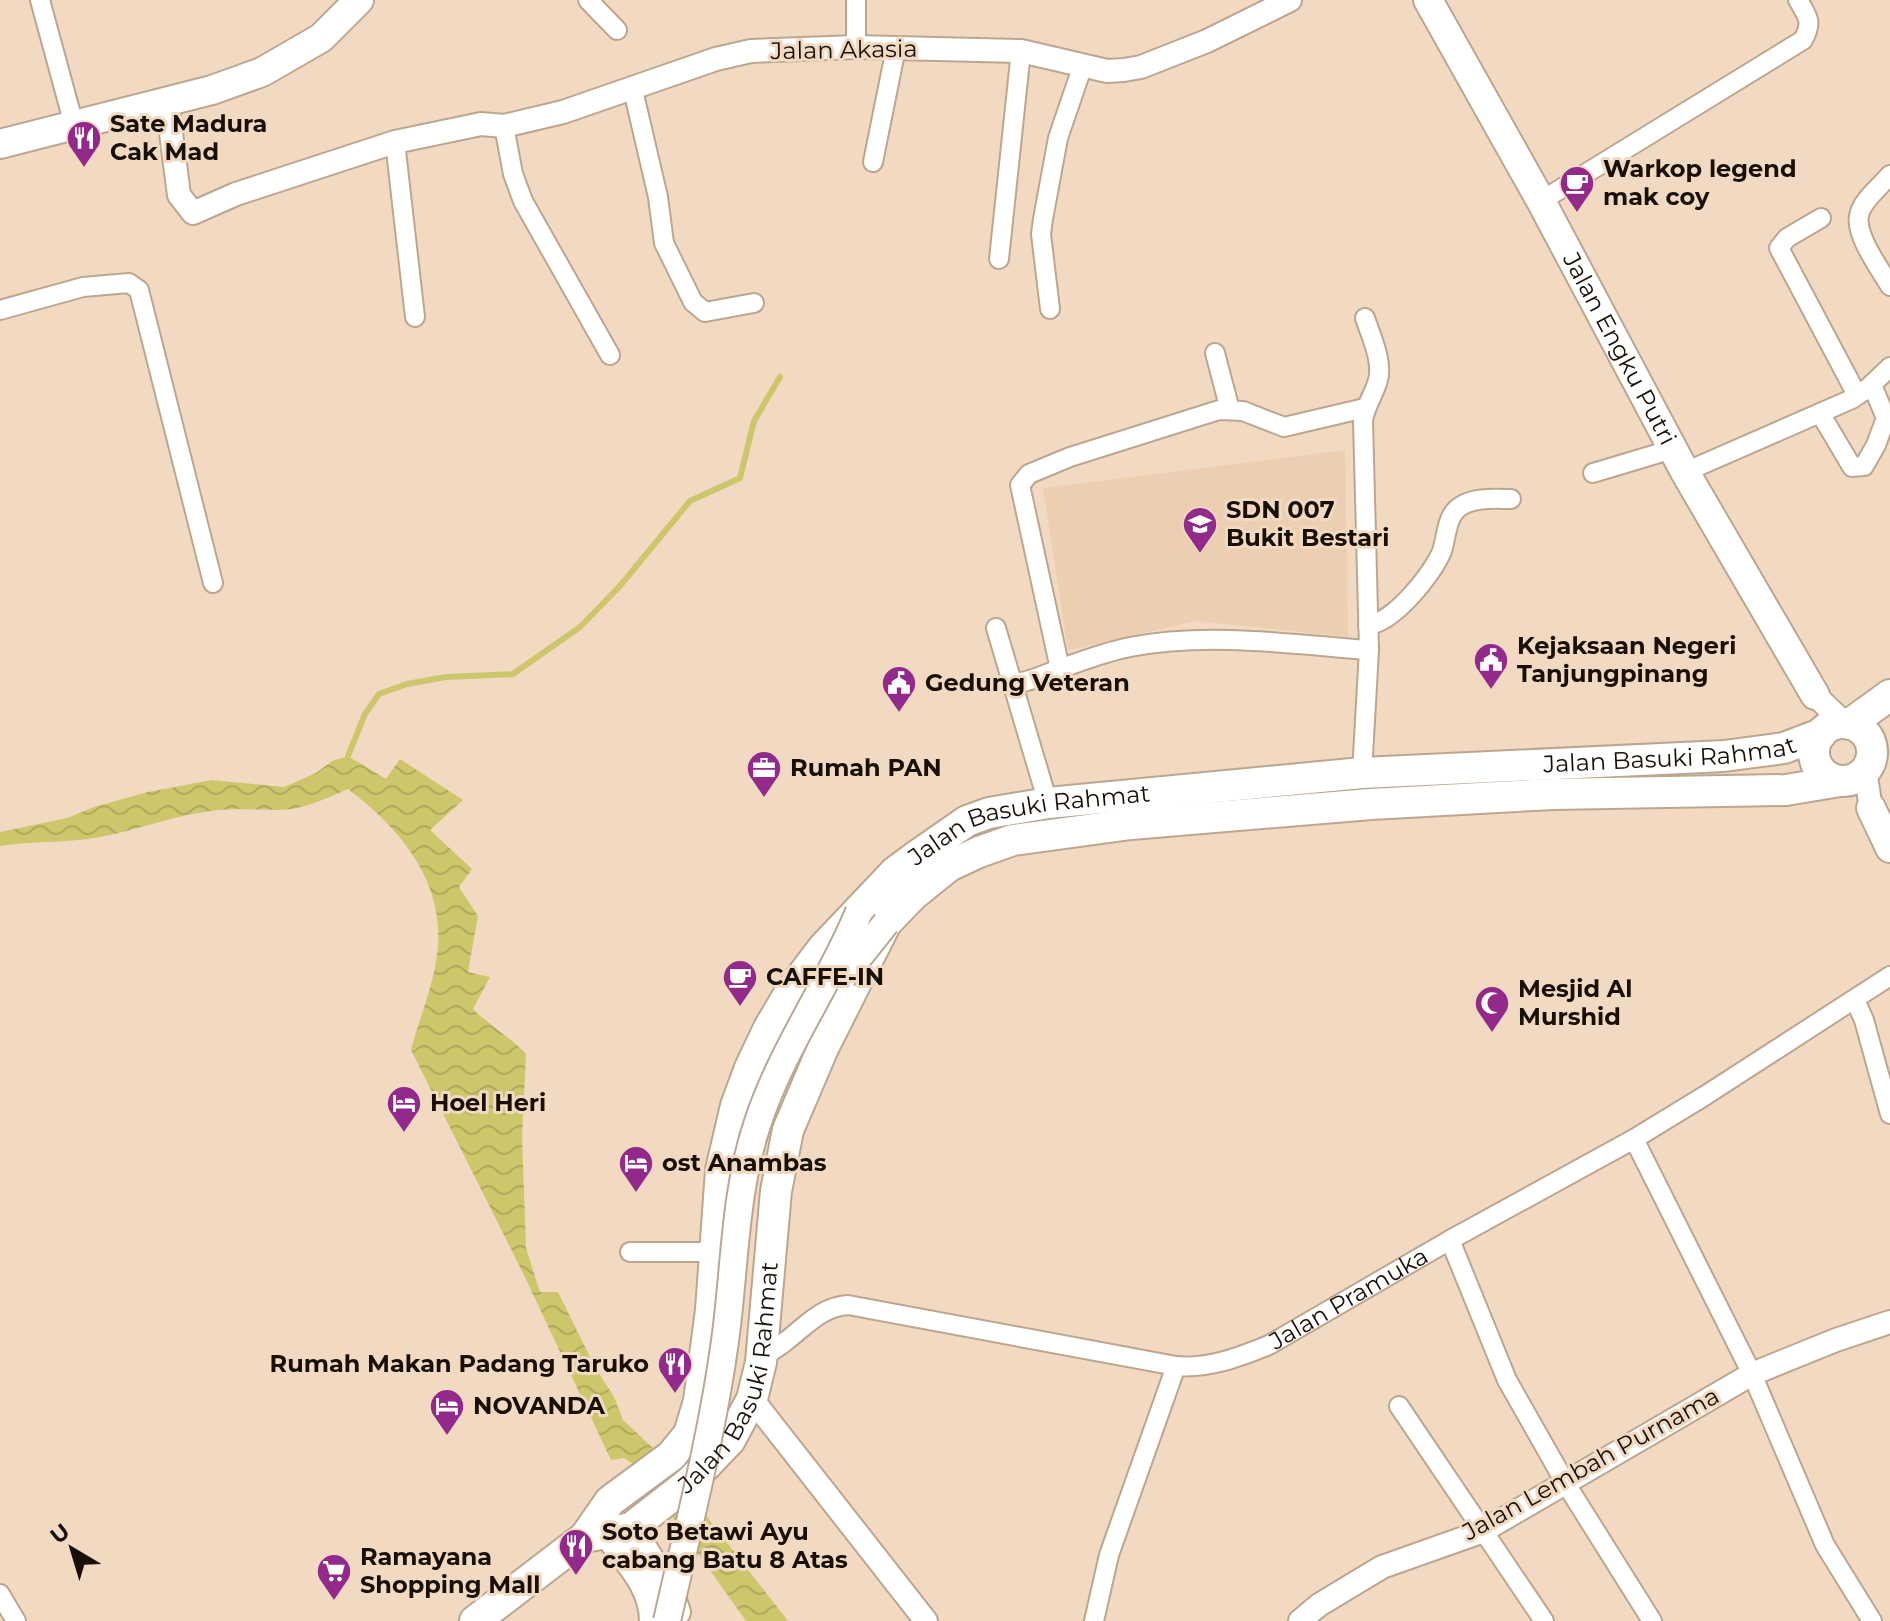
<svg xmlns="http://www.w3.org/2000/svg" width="1890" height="1621" viewBox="0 0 1890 1621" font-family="Montserrat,sans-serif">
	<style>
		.built { fill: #ecceb1 }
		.water { fill: url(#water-waves) }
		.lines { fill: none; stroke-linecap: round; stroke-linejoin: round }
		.stream { stroke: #cdc76c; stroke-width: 6 }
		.minor-casing { stroke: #bda68f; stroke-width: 22 }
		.tertiary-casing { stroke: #bda68f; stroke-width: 26 }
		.secondary-casing { stroke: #bda68f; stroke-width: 30 }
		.primary-casing { stroke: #bda68f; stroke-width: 32 }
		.trunk-casing { stroke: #bda68f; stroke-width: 34 }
		.minor { stroke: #fff; stroke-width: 18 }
		.tertiary { stroke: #fff; stroke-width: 22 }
		.secondary { stroke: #fff; stroke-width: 26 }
		.primary { stroke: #fff; stroke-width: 28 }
		.trunk { stroke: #fff; stroke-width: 30 }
		.secondary-bridge-casing { stroke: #bda68f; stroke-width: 30; stroke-linecap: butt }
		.secondary-bridge { stroke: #fff; stroke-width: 26 }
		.labels { text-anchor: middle; stroke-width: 6; stroke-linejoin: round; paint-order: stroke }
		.street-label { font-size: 24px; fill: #181007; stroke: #f2dac2 }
		.poi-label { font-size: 24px; font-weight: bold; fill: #181007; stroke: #f2dac2; text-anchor: start }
	</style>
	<defs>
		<pattern id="water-waves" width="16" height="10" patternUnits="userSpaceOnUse" patternTransform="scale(2)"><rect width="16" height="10" fill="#cdc76c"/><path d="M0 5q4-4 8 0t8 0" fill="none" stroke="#afaa5c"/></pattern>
	</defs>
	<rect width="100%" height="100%" fill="#f2dac2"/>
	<path class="built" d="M1345 450 1348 637 1196 621 1068 650 1043 488Z"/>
	<path class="water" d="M348 756 386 779 400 759 463 800 430 830 472 869 459 887 478 916 468 972 490 977 473 1009C490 1026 510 1037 526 1054L522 1135 526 1248 540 1292H558L595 1367 614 1397 623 1420 655 1450 788 1621H746L636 1466 624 1458 611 1460 522 1271 411 1050C419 1019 433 987 437 955 447 884 401 829 348 789 325 799 303 810 278 810 255 810 234 808 211 811 176 815 143 828 110 835 73 844 36 840 0 846V832L67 818 94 807 148 792 212 780 284 787 316 773 332 761Z"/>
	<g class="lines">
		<path class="stream" d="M348 756 365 714 379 694 407 684 446 677 513 674 580 627 619 587 690 501 740 478 754 421 780 377"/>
		<g class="minor-casing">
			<g id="minor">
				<path d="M40 0 74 125"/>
				<path d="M588 0 617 30"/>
				<path d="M856 47V0"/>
				<path d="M633 90 658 197 664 243 693 302 705 312 754 303"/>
				<path d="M504 126 513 174 523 201 610 355"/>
				<path d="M395 142 415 317"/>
				<path d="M873 162 896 48"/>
				<path d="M1890 175C1881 186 1861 201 1859 216 1855 235 1880 269 1890 286"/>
				<path d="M1541 201 1803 40C1813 22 1808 17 1798 0"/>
				<path d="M1821 218 1787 238 1779 248 1857 395"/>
				<path d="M999 259 1021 51"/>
				<path d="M1050 309 1041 234 1043 219 1058 138 1083 65"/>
				<path d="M0 310 83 287 129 283 139 290 213 583"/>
				<path d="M1215 353 1230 410"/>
				<path d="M1820 413 1852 467 1864 466 1876 445 1886 418 1872 385"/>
				<path d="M1685 472 1852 399 1868 388 1890 367"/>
				<path d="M1593 473 1673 449"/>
				<path d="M1368 625C1393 623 1433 574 1442 551 1447 536 1446 515 1461 506 1475 497 1495 499 1511 499"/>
				<path d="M996 628 1048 803"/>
				<path d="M1060 669 1020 485 1029 474 1070 457 1219 410 1243 411 1284 427 1365 408"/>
				<path d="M1013 683C1027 683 1041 676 1054 671 1079 662 1104 652 1130 647 1208 632 1290 644 1369 650"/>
				<path d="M1362 773 1369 650 1363 421C1365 406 1374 395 1378 380 1383 361 1371 336 1365 318"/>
				<path d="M1855 1000 1864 1020 1890 1114"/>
				<path d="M1634 1139 1752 1374 1825 1545 1872 1621"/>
				<path d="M1450 1240 1507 1380 1566 1484 1652 1621"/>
				<path d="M630 1252H716"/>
				<path id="s1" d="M761 1362C768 1351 777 1349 786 1341 807 1325 821 1307 848 1305L1176 1366C1209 1369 1239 1357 1269 1345L1450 1240 1634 1139 1706 1095 1890 976"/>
				<path d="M1399 1406 1544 1621"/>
				<path d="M0 1594 16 1621"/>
				<path d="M1094 1621 1109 1555 1176 1366"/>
			</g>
		</g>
		<g class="tertiary-casing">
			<path id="tertiary" d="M167 102 179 195 193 213 236 194 395 142 481 124 504 126 563 112 716 59 751 51 856 47 1021 51 1107 71 1124 70 1141 67 1207 41 1290 0
				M1815 695 1843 722
				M1865 771 1871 808
				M752 1399 926 1621
				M1300 1621 1319 1605 1382 1567 1481 1532 1752 1374 1836 1340 1890 1322"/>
		</g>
		<g class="secondary-casing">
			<path id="secondary" d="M631 1528 669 1589 677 1612
				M607 1534C627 1561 653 1586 653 1621"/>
		</g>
		<g class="primary-casing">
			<g id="primary">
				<path id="s2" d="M1428 0 1541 201 1685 472 1815 695"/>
				<path d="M0 144 212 90 262 72 321 38 359 0"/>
				<path d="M1871 808 1890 848"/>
			</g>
		</g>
		<g class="trunk-casing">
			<g id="trunk">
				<circle cx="1843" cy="752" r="29"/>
				<path d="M1850 724 1890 695"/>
				<path id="s3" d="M585 1537 631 1528 690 1482 730 1440 752 1399 761 1362 776 1191 788 1130 823 1048 886 923 913 895 949 866 979 852 1013 840 1131 824 1371 804 1553 794 1786 790 1840 781"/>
				<path id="s4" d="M475 1621 585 1537 610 1501 671 1456 689 1434 699 1401 711 1310 721 1170 736 1106 750 1068 769 1028 792 989 823 948 895 872 918 855 967 821 989 813 1048 803 1362 773 1724 756 1784 748 1821 734"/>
			</g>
		</g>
		<use href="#minor" class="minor"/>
		<use href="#tertiary" class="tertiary"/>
		<use href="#secondary" class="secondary"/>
		<use href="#primary" class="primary"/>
		<use href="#trunk" class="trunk"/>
		<g class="secondary-bridge-casing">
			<path id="secondary-bridge" d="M843 977 886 923
				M667 1621C688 1528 712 1436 725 1341 735 1270 734 1194 757 1125 781 1050 829 985 859 912"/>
		</g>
		<use href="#secondary-bridge" class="secondary-bridge"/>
	</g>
	<defs>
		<g id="restaurant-pin" transform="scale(1.8)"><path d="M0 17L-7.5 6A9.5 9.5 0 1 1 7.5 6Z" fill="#94298c" stroke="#f2dac2"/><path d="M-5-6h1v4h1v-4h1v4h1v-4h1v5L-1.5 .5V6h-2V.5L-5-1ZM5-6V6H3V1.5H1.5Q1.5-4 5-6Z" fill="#fff"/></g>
		<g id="cafe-pin" transform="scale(1.8)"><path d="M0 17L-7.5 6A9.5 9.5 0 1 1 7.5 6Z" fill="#94298c" stroke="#f2dac2"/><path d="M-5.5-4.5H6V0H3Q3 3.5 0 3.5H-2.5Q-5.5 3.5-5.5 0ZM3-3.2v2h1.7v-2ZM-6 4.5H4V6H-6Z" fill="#fff"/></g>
		<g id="school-pin" transform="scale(1.8)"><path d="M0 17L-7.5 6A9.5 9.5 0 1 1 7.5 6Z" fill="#94298c" stroke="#f2dac2"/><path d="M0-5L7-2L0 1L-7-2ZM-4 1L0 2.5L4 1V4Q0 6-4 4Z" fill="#fff"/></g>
		<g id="civic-pin" transform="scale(1.8)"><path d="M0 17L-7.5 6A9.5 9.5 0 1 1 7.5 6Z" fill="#94298c" stroke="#f2dac2"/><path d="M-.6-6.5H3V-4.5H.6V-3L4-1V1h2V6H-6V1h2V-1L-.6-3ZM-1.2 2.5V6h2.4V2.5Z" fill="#fff"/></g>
		<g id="office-pin" transform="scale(1.8)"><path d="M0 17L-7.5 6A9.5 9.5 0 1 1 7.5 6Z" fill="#94298c" stroke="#f2dac2"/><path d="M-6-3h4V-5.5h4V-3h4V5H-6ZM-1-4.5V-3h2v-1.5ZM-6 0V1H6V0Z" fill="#fff"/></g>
		<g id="mosque-pin" transform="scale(1.8)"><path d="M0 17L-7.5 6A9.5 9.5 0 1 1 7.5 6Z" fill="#94298c" stroke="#f2dac2"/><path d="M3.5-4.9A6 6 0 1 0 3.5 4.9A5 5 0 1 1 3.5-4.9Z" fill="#fff"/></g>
		<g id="hotel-pin" transform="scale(1.8)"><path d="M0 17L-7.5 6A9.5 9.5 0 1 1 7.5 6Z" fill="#94298c" stroke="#f2dac2"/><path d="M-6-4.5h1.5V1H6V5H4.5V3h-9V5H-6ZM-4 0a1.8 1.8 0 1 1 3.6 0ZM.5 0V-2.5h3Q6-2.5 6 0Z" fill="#fff"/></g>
		<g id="supermarket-pin" transform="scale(1.8)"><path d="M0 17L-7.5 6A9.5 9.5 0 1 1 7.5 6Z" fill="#94298c" stroke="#f2dac2"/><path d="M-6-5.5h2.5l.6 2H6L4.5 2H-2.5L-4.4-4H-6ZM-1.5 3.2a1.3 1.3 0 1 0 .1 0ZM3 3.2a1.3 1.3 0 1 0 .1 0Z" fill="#fff"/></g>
	</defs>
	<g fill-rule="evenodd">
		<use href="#restaurant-pin" x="84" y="138"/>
		<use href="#cafe-pin" x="1577" y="183"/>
		<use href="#school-pin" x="1200" y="524"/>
		<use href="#civic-pin" x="1491" y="660"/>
		<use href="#civic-pin" x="899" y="683"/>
		<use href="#office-pin" x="764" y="768"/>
		<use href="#cafe-pin" x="740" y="977"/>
		<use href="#mosque-pin" x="1492" y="1003"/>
		<use href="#hotel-pin" x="404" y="1103"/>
		<use href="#hotel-pin" x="636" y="1163"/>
		<use href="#restaurant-pin" x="675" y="1364"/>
		<use href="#hotel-pin" x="447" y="1406"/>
		<use href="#restaurant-pin" x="576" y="1546"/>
		<use href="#supermarket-pin" x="334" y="1571"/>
	</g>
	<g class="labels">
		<g class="street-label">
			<text transform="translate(844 50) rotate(-1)" y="8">Jalan Akasia</text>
			<text dy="8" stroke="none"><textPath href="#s2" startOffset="398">Jalan Engku Putri</textPath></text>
			<text dy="8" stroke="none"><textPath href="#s4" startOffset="1700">Jalan Basuki Rahmat</textPath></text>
			<text dy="8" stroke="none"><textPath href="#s4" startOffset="1052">Jalan Basuki Rahmat</textPath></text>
			<text dy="8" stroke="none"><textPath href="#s1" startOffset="628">Jalan Pramuka</textPath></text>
			<text dy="8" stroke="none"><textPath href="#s3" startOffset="238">Jalan Basuki Rahmat</textPath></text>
			<text transform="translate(1591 1464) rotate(-29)" y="8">Jalan Lembah Purnama</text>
		</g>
		<g class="poi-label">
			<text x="110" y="132">Sate Madura<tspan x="110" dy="28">Cak Mad</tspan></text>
			<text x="1603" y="177">Warkop legend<tspan x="1603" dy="28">mak coy</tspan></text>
			<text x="1226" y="518">SDN 007<tspan x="1226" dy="28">Bukit Bestari</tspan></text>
			<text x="1517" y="654">Kejaksaan Negeri<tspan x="1517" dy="28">Tanjungpinang</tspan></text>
			<text x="925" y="691">Gedung Veteran</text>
			<text x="790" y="776">Rumah PAN</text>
			<text x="766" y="985">CAFFE-IN</text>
			<text x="1518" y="997">Mesjid Al<tspan x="1518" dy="28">Murshid</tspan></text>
			<text x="430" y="1111">Hoel Heri</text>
			<text x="662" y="1171">ost Anambas</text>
			<text x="649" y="1372" text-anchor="end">Rumah Makan Padang Taruko</text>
			<text x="473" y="1414">NOVANDA</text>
			<text x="602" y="1540">Soto Betawi Ayu<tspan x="602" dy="28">cabang Batu 8 Atas</tspan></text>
			<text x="360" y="1565">Ramayana<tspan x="360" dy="28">Shopping Mall</tspan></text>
		</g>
	</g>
	<g transform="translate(72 1549) rotate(322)" stroke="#f2dac2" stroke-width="6" paint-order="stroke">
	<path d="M0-6L14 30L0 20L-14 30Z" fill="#181007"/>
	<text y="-12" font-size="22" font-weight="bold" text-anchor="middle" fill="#181007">U</text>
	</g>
</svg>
